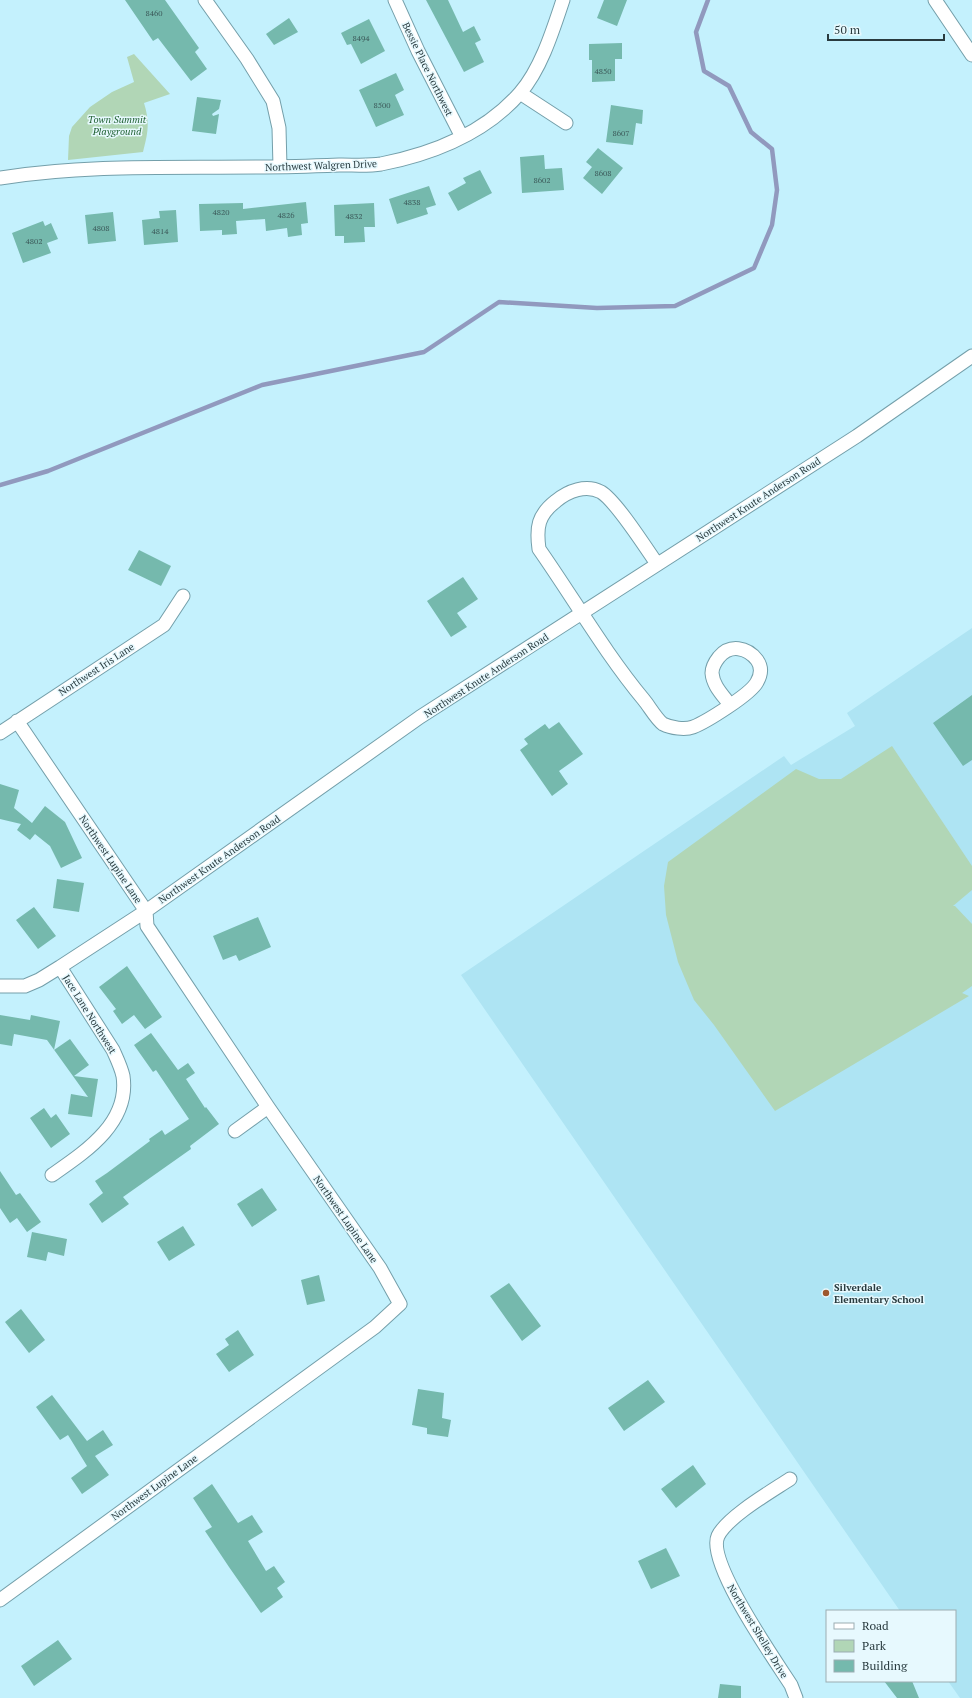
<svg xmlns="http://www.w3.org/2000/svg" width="972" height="1698" viewBox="0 0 972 1698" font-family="'PT Serif',serif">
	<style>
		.built { fill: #aee4f3 }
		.green { fill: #b1d6b6 }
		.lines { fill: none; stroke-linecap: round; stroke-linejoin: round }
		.stream { stroke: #9199be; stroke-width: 4.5 }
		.building { fill: #75b9ad }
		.minor-casing { stroke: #749faa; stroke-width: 15 }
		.minor { stroke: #fff; stroke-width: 13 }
		.poi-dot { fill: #9d572d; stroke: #e7f9fe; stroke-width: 1.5 }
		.labels { text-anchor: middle; stroke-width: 3; stroke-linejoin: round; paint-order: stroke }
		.number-label { font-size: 8px; fill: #3c5a5a }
		.street-label { font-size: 10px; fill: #293b3f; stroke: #e7f9fe }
		.park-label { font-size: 10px; font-style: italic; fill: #1e5f30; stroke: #e7f9fe }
		.poi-label { font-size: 10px; font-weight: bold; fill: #293b3f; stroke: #e7f9fe; text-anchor: start }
	</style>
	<rect width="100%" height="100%" fill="#c4f1fd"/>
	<path class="built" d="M972 628V1698H960L948 1681H955V1611H900L461 975 784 756 791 765 855 726 847 713Z"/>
	<path class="green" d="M134 54 170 94 144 103C150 122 148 133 143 152L68 160 69 136 72 127 90 107 112 92 134 82 127 57Z
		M892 746 972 866V890L953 906H955L972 924V986L962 993 969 996 775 1111 714 1025 694 1000 678 962 666 915 664 886 668 862 796 769 819 779H841Z"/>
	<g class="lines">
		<path class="stream" d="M0 485 48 471 262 385 424 352 499 302 597 308 675 306 754 268 772 225 777 190 772 149 751 132 729 86 704 71 696 32 708 0"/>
	</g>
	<path class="building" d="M125 0H165L199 48 195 52 207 69 191 81 158 38 153 41Z
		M426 0H448L463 32 474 26 481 40 475 43 484 62 464 72Z
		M604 0H627L617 26 597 18Z
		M289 18 298 32 274 45 266 34Z
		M369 19 385 51 361 64 351 44 347 45 341 33Z
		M622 43V59H615V81L592 82V60H589V44Z
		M396 73 404 90 395 95 404 115 376 127 359 90Z
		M197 97 221 100 219 109 212 114 213 116 219 114 216 134 192 131Z
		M611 105 643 110 642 124 636 123 633 145 606 142Z
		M598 148 623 168 602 194 583 178 592 167 586 162Z
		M544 155 545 169 562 168 564 190 522 193 520 157Z
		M480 170 492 193 458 211 448 193 466 183 463 178Z
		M429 186 436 205 426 208 428 214 397 224 389 199Z
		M306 202 308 223 301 224 302 235 288 237 287 228 266 231 265 219 236 221 237 234 222 235V230L200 231 199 204 243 203V209Z
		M374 203 375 227H364L365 242 344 243V236H335L334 205Z
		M176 210 178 242 144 245 142 220 160 218 159 211Z
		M113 212 116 241 88 244 85 215Z
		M43 221 45 226 51 223 58 239 47 243 51 253 23 263 12 233Z
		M139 550 171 566 161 586 128 570Z
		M463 577 478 599 457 613 467 627 451 637 427 601Z
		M972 695V760L963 766 933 723Z
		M559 722 583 754 559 771 568 784 552 796 520 750 528 744 524 739 545 724 549 729Z
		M0 784 19 790 14 808 32 823 45 806 65 822 82 858 61 868 50 846 35 834 30 840 17 830 21 824 0 819Z
		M57 879 84 883 79 912 53 908Z
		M34 907 56 936 38 949 16 920Z
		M258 917 271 947 239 961 236 955 223 960 213 936Z
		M127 966 162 1017 145 1029 134 1015 122 1024 113 1011 116 1009 99 987Z
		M0 1015 30 1020 31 1015 60 1021 54 1050 70 1039 89 1065 74 1076 98 1079 92 1117 68 1114 71 1094 88 1097 47 1040 14 1034 12 1046 0 1044Z
		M151 1033 178 1070 188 1063 195 1073 186 1079 205 1108 206 1107 219 1124 190 1146 191 1149 123 1197 129 1204 102 1223 89 1204 103 1193 95 1181 107 1173 150 1141 149 1139 162 1130 165 1135 189 1119 156 1070 153 1072 134 1045Z
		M44 1108 51 1118 56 1114 70 1134 51 1148 30 1118Z
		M0 1171 16 1195 20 1193 41 1222 27 1232 17 1218 10 1223 0 1208Z
		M262 1188 277 1210 252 1227 237 1204Z
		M183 1226 195 1245 169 1261 157 1242Z
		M32 1232 67 1239 64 1256 48 1252 46 1261 27 1257Z
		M319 1275 325 1301 307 1305 301 1280Z
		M509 1283 541 1326 522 1341 490 1296Z
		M21 1309 45 1340 29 1353 5 1322Z
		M238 1330 254 1355 229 1372 216 1354 229 1345 225 1339Z
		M648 1380 665 1402 624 1431 608 1408Z
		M418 1389 444 1393 442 1418 451 1420 448 1437 427 1434V1428L412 1425Z
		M52 1395 87 1441 103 1430 113 1445 95 1456 109 1475 82 1494 71 1478 87 1466 68 1435 60 1440 36 1407Z
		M693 1465 706 1484 676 1508 661 1489Z
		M212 1484 238 1523 252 1515 263 1532 248 1541 266 1571 274 1566 285 1582 277 1588 283 1597 261 1613 229 1567 205 1531 212 1527 193 1498Z
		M666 1548 680 1576 651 1589 638 1561Z
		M58 1640 72 1659 34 1686 21 1666Z
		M884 1681H912L919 1698H897Z
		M720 1684 741 1686V1698H718Z"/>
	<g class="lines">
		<g class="minor-casing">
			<path id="minor" d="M205 0 247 59 273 101 279 128 280 167
				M395 0 418 51 462 137
				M935 0 972 55
				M520 93 566 123
				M0 178C87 164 177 168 265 167 291 167 316 166 342 165 355 165 369 166 381 164 432 154 485 133 520 93 541 69 553 30 563 0
				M657 564C646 548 616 501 601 492 586 484 568 491 556 501 538 515 536 527 539 549 574 599 605 653 644 700 649 706 657 720 663 724 671 728 685 730 693 727 706 722 751 694 757 682 761 675 762 667 757 660 747 647 730 644 719 657 715 662 712 667 712 673 713 686 723 695 730 705
				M0 733 164 625 183 596
				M0 986H25L39 980 60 967 146 911 420 717 857 436 972 356
				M235 1131 268 1107
				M52 1175C85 1152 130 1123 123 1076 121 1067 117 1059 113 1050L60 967
				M790 1479C772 1491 727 1517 718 1536 706 1562 775 1660 791 1685L796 1698
				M0 1600 375 1327 400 1304 380 1268 268 1107 147 926 146 911 17 721"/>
		</g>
		<use href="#minor" class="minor"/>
	</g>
	<circle class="poi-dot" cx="826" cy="1293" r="4"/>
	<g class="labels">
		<g class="number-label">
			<text x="154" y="16">8460</text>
			<text x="361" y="41">8494</text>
			<text x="603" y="74">4850</text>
			<text x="382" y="108">8500</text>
			<text x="621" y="136">8607</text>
			<text x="603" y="176">8608</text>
			<text x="542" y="183">8602</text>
			<text x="412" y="205">4838</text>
			<text x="221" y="215">4820</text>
			<text x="286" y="218">4826</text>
			<text x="354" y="219">4832</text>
			<text x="101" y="231">4808</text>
			<text x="160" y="234">4814</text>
			<text x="34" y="244">4802</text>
		</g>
		<g class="street-label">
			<text transform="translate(428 69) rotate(64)" y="4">Bessie Place Northwest</text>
			<text transform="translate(321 165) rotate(-2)" y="4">Northwest Walgren Drive</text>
			<text transform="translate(758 499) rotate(-33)" y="4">Northwest Knute Anderson Road</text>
			<text transform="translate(96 669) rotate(-33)" y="4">Northwest Iris Lane</text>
			<text transform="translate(486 675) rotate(-33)" y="4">Northwest Knute Anderson Road</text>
			<text transform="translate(111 859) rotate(56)" y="4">Northwest Lupine Lane</text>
			<text transform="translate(219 859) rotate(-35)" y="4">Northwest Knute Anderson Road</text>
			<text transform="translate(90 1014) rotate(58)" y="4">Jace Lane Northwest</text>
			<text transform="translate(346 1219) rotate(55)" y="4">Northwest Lupine Lane</text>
			<text transform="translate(154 1487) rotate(-36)" y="4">Northwest Lupine Lane</text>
			<text transform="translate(758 1631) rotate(59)" y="4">Northwest Shelley Drive</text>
		</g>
		<g class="park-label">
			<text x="117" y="123">Town Summit<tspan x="117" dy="12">Playground</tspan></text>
		</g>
		<g class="poi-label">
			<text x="834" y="1291">Silverdale<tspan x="834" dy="12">Elementary School</tspan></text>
		</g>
	</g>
	<rect x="826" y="1610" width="130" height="72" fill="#e7f9fe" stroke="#9badb2"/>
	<rect x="834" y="1623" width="20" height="6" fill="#ffffff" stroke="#9badb2"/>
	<text x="862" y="1630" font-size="12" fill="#293b3f">Road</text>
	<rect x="834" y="1640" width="20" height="12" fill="#b1d6b6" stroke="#9badb2"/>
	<text x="862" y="1650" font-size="12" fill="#293b3f">Park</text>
	<rect x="834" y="1660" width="20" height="12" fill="#75b9ad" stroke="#9badb2"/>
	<text x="862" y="1670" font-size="12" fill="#293b3f">Building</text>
	<path d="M828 34v6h116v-6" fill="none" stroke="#293b3f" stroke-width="2"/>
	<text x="834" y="34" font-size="12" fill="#293b3f" stroke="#e7f9fe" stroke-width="3" paint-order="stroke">50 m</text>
</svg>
